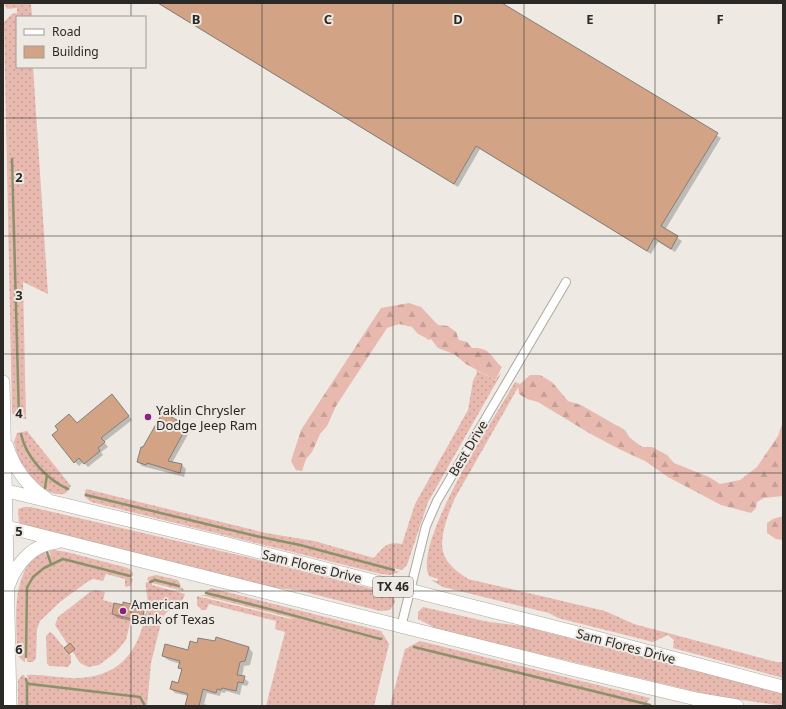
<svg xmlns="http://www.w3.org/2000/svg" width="786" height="709" viewBox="0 0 786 709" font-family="'Noto Sans',sans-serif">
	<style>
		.grass { fill: url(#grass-dots) }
		.forest { fill: url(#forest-firs) }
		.shadow { fill: #0003 }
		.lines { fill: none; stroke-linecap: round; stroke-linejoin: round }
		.stream { stroke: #8d916b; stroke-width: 2.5 }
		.building { fill: #d3a386; stroke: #847e7a }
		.street-casing { stroke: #aca8a2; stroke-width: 10 }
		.primary-casing { stroke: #aca8a2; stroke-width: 14 }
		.street { stroke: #fff; stroke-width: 8 }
		.primary { stroke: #fff; stroke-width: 13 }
		.grid { fill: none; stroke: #2a2926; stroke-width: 1; stroke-opacity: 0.55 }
		.poi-dot { fill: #8c1f83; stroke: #eee9e3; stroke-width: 1.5 }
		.labels { text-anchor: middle; stroke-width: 4; stroke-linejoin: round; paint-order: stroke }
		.shield { fill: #eee9e3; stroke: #65635f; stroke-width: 1 }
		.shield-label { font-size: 12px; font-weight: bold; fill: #2a2926 }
		.poi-label { font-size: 13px; fill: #2a2926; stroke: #eee9e3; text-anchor: start }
		.street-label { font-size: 13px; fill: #2a2926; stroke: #eee9e3 }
		.grid-label { font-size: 13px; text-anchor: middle; font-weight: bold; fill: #2a2926; stroke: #eee9e3; stroke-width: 4; stroke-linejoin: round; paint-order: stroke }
	</style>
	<defs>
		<pattern id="grass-dots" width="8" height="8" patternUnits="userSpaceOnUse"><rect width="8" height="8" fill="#e7b9af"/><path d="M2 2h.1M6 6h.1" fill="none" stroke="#c69f96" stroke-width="1.8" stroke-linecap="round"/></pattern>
		<pattern id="forest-firs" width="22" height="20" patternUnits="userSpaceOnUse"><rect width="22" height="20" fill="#e7b9af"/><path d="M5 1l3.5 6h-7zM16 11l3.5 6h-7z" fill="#c69f96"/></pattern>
	</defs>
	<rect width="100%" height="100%" fill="#eee9e3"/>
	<path class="grass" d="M4 3H31L32 17H17V67H33L48 294 23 282 26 419H18L12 413 4 22 12 14 17 13V8L7 9Z
		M476 370 495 380 501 373V374L428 502 407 565 402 570 392 568V570L400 572 390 575 381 574 91 502 84 496 86 489 266 533 314 541 374 558C384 546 387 541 402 544L415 504 468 410 473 381 477 373Z
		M515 382 520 384 455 498C449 511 439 537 443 552 446 564 459 573 468 579L605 611 634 624 776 662H783V678L673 648 674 640 668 635 653 642 558 618 549 613 443 587 431 580 438 581V579L429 576C412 542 496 416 515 382Z
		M27 431 71 486 66 493C52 498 39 486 29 477V472H26L19 460 14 442 17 433Z
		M24 507H31L247 557 389 593 394 597 395 602 390 610 380 611 297 590 273 588 19 524 18 509Z
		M54 550 67 552 128 568 133 573V576L129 575 128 577 133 579 130 586 125 587V579L106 574 103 581 93 579 87 582 60 602 40 621 37 629 36 658 33 662H27V656H25V662L23 661 17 655C17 623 11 588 31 560H34L35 556 45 551 46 555H51L49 551Z
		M156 575 178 580 181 585 177 584V586L183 588 184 591 152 583V585L185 594C182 607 167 607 162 619L151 663 147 706H18V680L22 675H24L26 680H28L27 675C44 674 62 679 79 678 124 676 141 646 147 606 149 597 145 591 146 582L151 583V581L147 580 148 577Z
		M211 588 381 631 389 644 374 706H266L285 632 275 629 276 621 209 604 206 610H202L197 605V596L291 619 292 618 200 595H209L210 593 205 592Z
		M96 590 105 592 103 600 114 603 112 614 131 619 126 640 116 652 99 665 88 667 80 663 55 625 58 617 90 592Z
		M423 607 489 622 522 626 749 684 783 694V706L710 695 437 629 418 619V612Z
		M50 632 53 634 71 656V663L68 667 50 666 47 664 46 636Z
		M420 641 650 698 645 706H390L405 649Z"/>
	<path class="forest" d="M409 303 421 307 438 325 448 326 456 332 459 340 467 342 472 348C491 347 490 357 502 367L495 380 466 364 454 354 438 348 431 339 428 340 426 338 418 334 412 327 399 324 387 328 336 406 327 426 320 434 312 452 306 459 302 471 296 470 291 461 301 430 381 308Z
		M530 375H540L552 382 568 401 581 405 614 424 625 430 629 437 642 447H652L667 455 674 463 709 477 720 484 740 480 757 467 778 436 783 421V496L764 498 757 502 756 508 751 513 721 505 668 477 645 461 619 449 589 433 538 402 527 399 519 394 518 386Z
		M783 516V540L776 539 767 533V523L773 519Z"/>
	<path class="shadow" d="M157 3H501L721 138 665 230 682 241 675 252 658 242 651 254 480 149 458 187Z
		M116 400 132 420 104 442 108 447 101 452 103 455 88 467 83 462 79 466 75 462 77 424Z
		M186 427 190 431 172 463 182 465 186 469 184 477 142 466 138 462Z
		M131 605 148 616 147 621 136 618 135 622 117 618 113 614 123 607Z
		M216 639 249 648 253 653 250 665 244 666 242 677 249 682 247 686 242 685 240 695 226 691 225 693 221 692 220 696 207 693 204 704 211 706H186L188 696 175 693 171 689 179 684 182 670 179 668 180 664 168 660 163 656 188 651 197 644 215 642Z"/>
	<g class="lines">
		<path class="stream" d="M12 159 19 418
			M21 434C26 457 46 479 68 489
			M45 488 47 475
			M86 495 256 536 300 545 394 570
			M47 552 51 564
			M150 582 155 580 179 586
			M206 593C265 607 323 624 381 639
			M414 647 650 705
			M26 657 27 588 29 584 33 577 44 568 63 559 130 576
			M26 679 27 683 30 684 140 697 144 704
			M27 683V706"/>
	</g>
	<path class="building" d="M158 3H502L718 133 661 226 678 236 671 249 654 238 647 251 476 146 454 184Z
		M112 394 129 416 101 438 105 442 98 448 100 451 84 464 79 458 74 463 52 435 58 430 55 426 69 414 77 423Z
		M163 412 187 426 168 461 182 464 180 473 147 463 146 465 137 462 141 447H143Z
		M123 602 131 604 130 607 144 611 143 617 132 615 131 619 112 614 114 603 123 605Z
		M216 637 249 647 245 661 240 662 237 675 245 676 243 683 238 682 236 691 222 688 221 690 217 689 216 693 203 689 199 706H185L188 694 170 689 172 681 178 683 182 669 178 668 180 661 162 656 165 644 188 650 190 641 197 643 198 638 215 641Z
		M70 643 75 649 69 654 64 648Z"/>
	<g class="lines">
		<g class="street-casing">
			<path id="street" d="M401 627 426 526 437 501 566 282"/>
		</g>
		<g class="primary-casing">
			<path id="primary" d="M3 382 10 706
				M7 446C13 467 28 487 47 499
				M3 490 224 543 586 635 783 687
				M3 526 575 670 696 699 737 706
				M9 584C17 562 34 544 57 542"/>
		</g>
		<use href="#street" class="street"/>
		<use href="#primary" class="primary"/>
	</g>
	<path class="grid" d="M131 3V17M262 3V706M393 3V706M524 3V706M655 3V706M131 67V706M3 118H783M3 236H783M3 354H783M3 473H783M3 591H783"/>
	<g class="poi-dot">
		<circle cx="148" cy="417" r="4"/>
		<circle cx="123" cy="611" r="4"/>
	</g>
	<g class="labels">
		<rect class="shield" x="373" y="577" width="40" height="20" rx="3"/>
		<g class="shield-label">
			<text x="393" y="591">TX 46</text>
		</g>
		<g class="poi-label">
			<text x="156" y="415">Yaklin Chrysler<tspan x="156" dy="15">Dodge Jeep Ram</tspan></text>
			<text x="131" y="609">American<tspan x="131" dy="15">Bank of Texas</tspan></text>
		</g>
		<g class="street-label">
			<text transform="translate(468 448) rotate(-59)" y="5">Best Drive</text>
			<text transform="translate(312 566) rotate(14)" y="5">Sam Flores Drive</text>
			<text transform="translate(626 646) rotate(15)" y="5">Sam Flores Drive</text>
		</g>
	</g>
	<g class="grid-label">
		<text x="196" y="24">B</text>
		<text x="328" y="24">C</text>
		<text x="458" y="24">D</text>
		<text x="590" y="24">E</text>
		<text x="720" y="24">F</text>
		<text x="19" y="182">2</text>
		<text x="19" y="300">3</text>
		<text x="19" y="418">4</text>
		<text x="19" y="536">5</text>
		<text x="19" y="654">6</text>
	</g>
	<rect width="786" height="709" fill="none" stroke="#2a2926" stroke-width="8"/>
	<rect x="16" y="16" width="130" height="52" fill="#eee9e3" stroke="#a09c97"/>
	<rect x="24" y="29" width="20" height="6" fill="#ffffff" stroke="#a09c97"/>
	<text x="52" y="36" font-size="12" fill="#2a2926">Road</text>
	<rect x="24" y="46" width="20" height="12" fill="#d3a386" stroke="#a09c97"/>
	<text x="52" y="56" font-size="12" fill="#2a2926">Building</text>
</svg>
